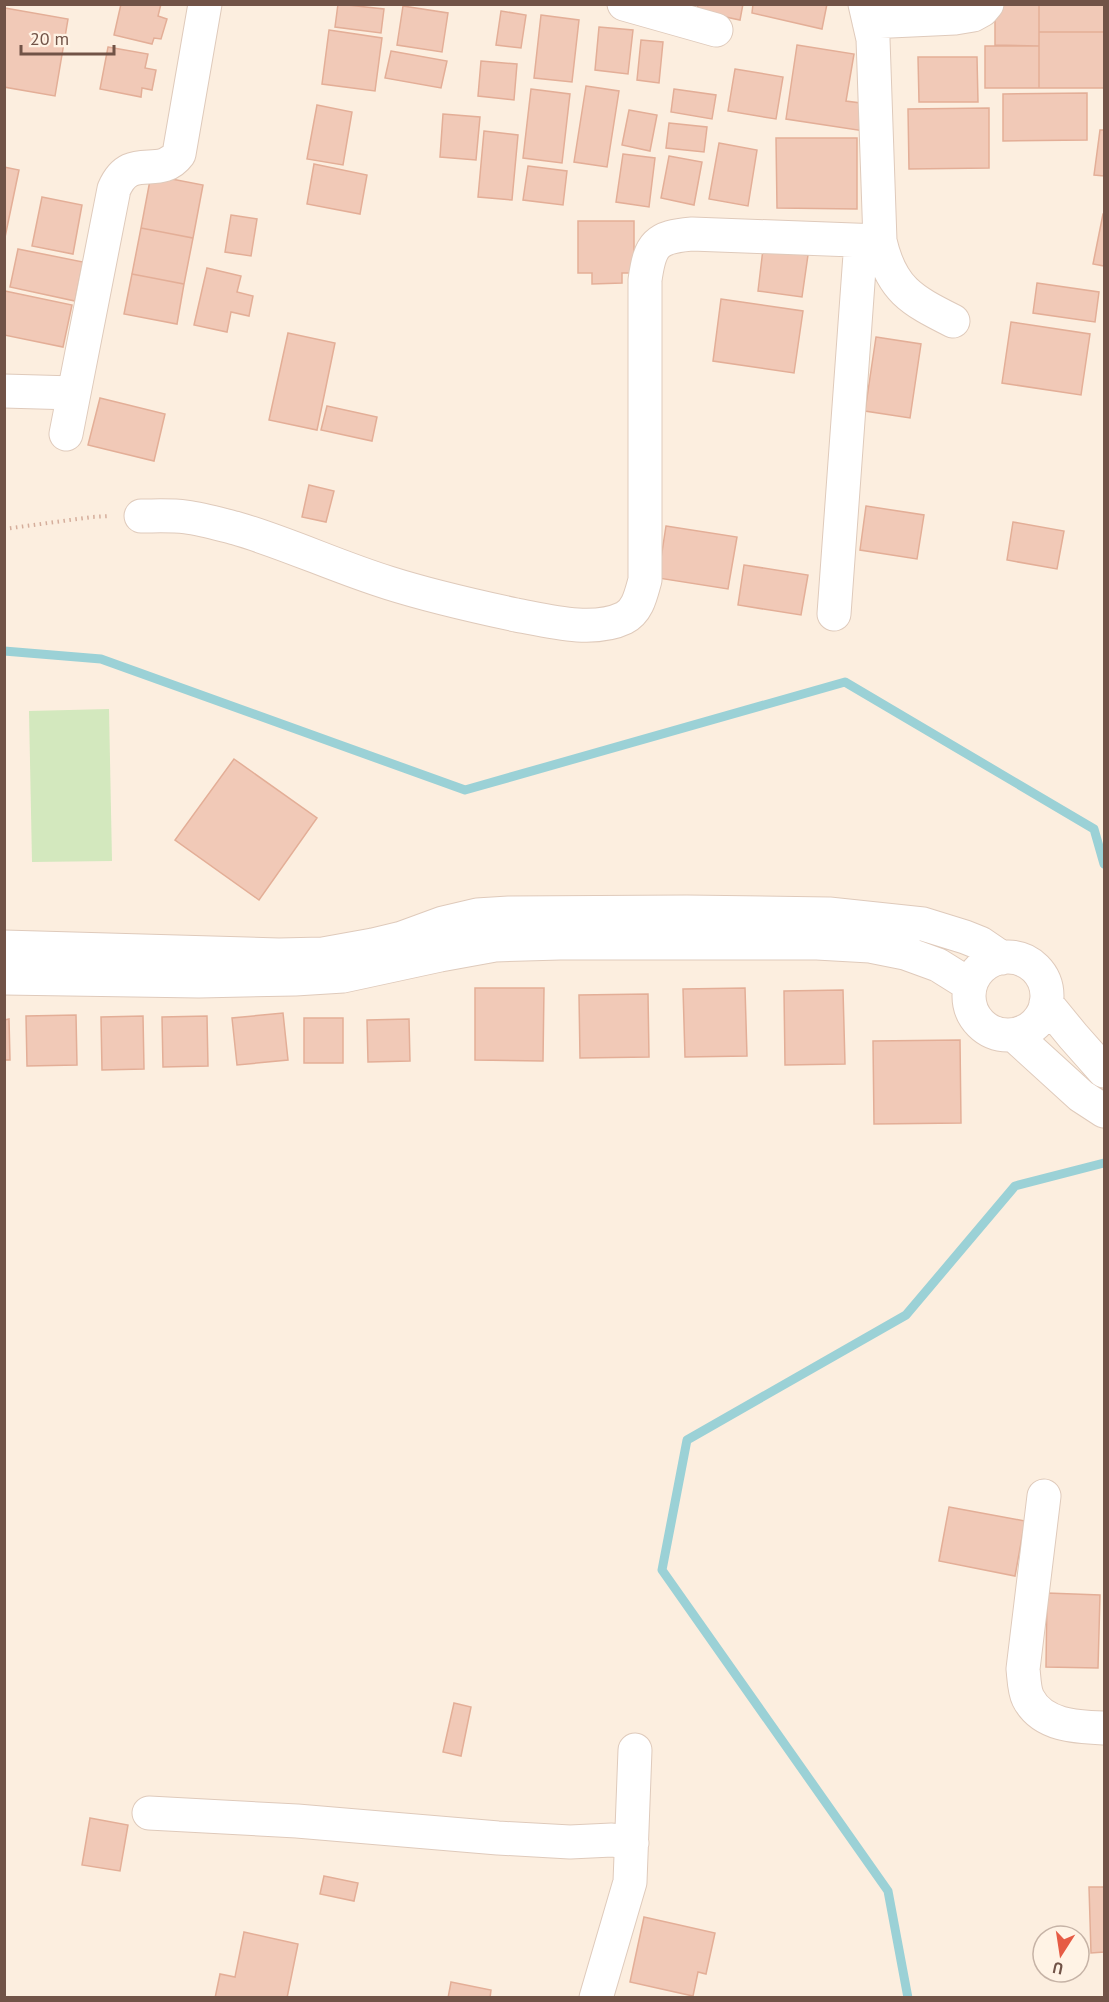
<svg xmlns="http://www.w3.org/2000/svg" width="1109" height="2002" viewBox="0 0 1109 2002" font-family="'PT Sans',sans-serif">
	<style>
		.green { fill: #d3e8be }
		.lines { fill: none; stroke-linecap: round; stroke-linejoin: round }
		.stream { stroke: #9bd1d6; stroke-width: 9 }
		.building { fill: #f1c9b7; stroke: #e3ae97; stroke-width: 1.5 }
		.minor-casing { stroke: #dfcabb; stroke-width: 35 }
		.path { stroke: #d5ad9b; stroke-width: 4; stroke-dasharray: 1.5 4.5; stroke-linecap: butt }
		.minor { stroke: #fff; stroke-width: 33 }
	</style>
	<rect width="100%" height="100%" fill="#fceedf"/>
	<path class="green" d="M109 709 112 861 32 862 29 711Z"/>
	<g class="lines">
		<path class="stream" d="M4 651 101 659 465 790 845 682 1094 829 1104 864
			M908 1998 888 1891 662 1570 687 1440 906 1315 1015 1186 1104 1163"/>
	</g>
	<path class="building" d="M121 4H161L158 16 167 19 161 39 154 38 152 44 114 35Z
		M338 4 384 9 381 33 335 27Z
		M698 4H743L740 20 697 11Z
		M753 4H827L822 29 752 13Z
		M995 4H1039V46L995 45Z
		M1039 4H1104V32H1039Z
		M403 6 448 13 442 52 397 45Z
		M5 8 68 19 55 96 4 87Z
		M501 11 526 15 521 48 496 45Z
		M541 15 579 20 572 82 534 78Z
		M599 27 633 30 628 74 595 70Z
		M329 30 382 38 375 91 322 84Z
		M1039 32H1104V88H1039Z
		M641 40 663 42 659 83 637 80Z
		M797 45 854 54 846 101 868 104 864 131 786 119Z
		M985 46H1039V88H985Z
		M108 47 148 54 145 68 156 70 152 90 142 88 141 97 100 89Z
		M391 51 447 61 441 88 385 78Z
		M918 57H977L978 102H919Z
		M481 61 517 64 514 100 478 96Z
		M735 69 783 77 776 119 728 111Z
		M586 86 619 91 607 167 574 162Z
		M531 89 570 94 562 163 523 158Z
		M674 89 716 95 712 119 671 112Z
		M1087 93V140L1003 141V94Z
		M317 105 352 112 343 165 307 159Z
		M989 108V168L909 169 908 109Z
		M629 110 657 115 650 151 622 145Z
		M443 114 480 117 476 160 440 157Z
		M669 123 707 127 704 152 666 148Z
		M1100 130H1104V176L1094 175Z
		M484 131 518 135 512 200 478 197Z
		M776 138H857V209L777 208Z
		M719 143 757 150 748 206 709 199Z
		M623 154 655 158 649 207 616 202Z
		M669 156 702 162 694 205 661 198Z
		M314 164 367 175 360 214 307 204Z
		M528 166 567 171 563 205 523 200Z
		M4 167 19 170 4 242Z
		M151 175 203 185 193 238 141 228Z
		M42 197 82 205 73 254 32 246Z
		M1103 214H1104V266L1093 264Z
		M231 215 257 219 251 256 225 252Z
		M578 221H634V273H622V283L592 284V273H578Z
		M141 228 193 238 184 284 132 274Z
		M18 249 83 262 75 301 10 287Z
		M763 249 808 255 802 297 758 291Z
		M207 268 241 276 237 292 253 296 249 316 231 312 227 332 194 325Z
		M132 274 184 284 177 324 124 314Z
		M1037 283 1099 292 1095 322 1033 313Z
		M5 291 72 305 63 347 4 335Z
		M721 299 803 311 794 373 713 361Z
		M1011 322 1090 334 1081 395 1002 383Z
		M288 333 335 343 317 430 269 420Z
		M876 337 921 344 910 418 865 411Z
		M100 398 165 414 154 461 88 445Z
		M327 406 377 417 372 441 321 430Z
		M309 485 334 491 326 522 302 517Z
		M866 506 924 515 917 559 860 550Z
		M1013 522 1064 531 1057 569 1007 560Z
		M666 526 737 537 728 589 658 578Z
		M744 565 808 575 801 615 738 605Z
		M234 759 317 818 259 900 175 840Z
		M475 988H544L543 1061 475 1060Z
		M745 988 747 1056 685 1057 683 989Z
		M843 990 845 1064 785 1065 784 991Z
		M648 994 649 1057 580 1058 579 995Z
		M283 1013 288 1060 237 1065 232 1018Z
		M76 1015 77 1065 27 1066 26 1016Z
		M143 1016 144 1069 102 1070 101 1017Z
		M207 1016 208 1066 163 1067 162 1017Z
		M304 1018H343V1063H304Z
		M9 1019 10 1060H4V1020Z
		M409 1019 410 1061 368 1062 367 1020Z
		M960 1040 961 1123 874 1124 873 1041Z
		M949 1507 1025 1521 1015 1576 939 1561Z
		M1047 1593 1100 1595 1098 1668 1046 1667Z
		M454 1703 471 1707 461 1756 443 1752Z
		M90 1818 128 1825 120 1871 82 1865Z
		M324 1876 358 1883 354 1901 320 1894Z
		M1089 1887H1104V1952L1091 1953Z
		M644 1917 715 1933 706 1974 698 1972 693 1996 630 1982Z
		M244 1932 298 1944 287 1998H215L220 1974 235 1977Z
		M451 1982 491 1990 490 1998H448Z"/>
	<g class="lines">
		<g class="minor-casing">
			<path id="minor" d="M624 4 716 30
				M865 4 873 39 880 241C891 289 911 300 953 321
				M869 22 955 18 973 15 982 10 987 4
				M4 391 74 393
				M66 434 114 189C131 150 159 181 179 154L205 4
				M141 516C155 516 171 515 186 517 202 519 219 524 235 528 287 543 337 567 389 583 430 596 474 606 516 615 548 621 593 633 624 618 638 611 641 594 645 580V280C650 244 656 237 692 234L880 241
				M834 614 861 241
				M4 947 279 955 323 954 373 945 402 938 443 923 477 915 509 913 687 912 829 914 923 924 965 937 980 943 1002 958
				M969 996a39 39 0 1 1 78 0a39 39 0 1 1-78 0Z
				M4 978 199 981 295 979 343 976 440 955 495 945 560 943H817L870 946 905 953 938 965 970 985
				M1046 1003 1073 1036 1104 1071
				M1014 1035 1081 1096 1104 1111
				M1044 1496 1023 1669C1024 1677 1024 1690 1028 1698 1042 1726 1077 1727 1104 1728
				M149 1813 297 1821 498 1838 570 1842 612 1840 632 1843
				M596 1998 630 1882 635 1750"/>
		</g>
		<path class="path" d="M4 529 92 517 110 516"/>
		<use href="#minor" class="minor"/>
	</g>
	<rect width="1109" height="2002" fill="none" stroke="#715347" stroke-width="12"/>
	<g transform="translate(1061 1954) rotate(192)"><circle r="28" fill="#fff3e5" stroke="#c6b3a6" stroke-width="1.5"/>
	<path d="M0-4.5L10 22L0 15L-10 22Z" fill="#e65b44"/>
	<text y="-9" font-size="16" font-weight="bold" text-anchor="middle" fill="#715347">U</text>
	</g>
	<path d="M21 45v9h93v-9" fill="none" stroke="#715347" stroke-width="3"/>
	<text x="30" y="45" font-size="18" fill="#715347" stroke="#fff3e5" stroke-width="4.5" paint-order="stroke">20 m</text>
</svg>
